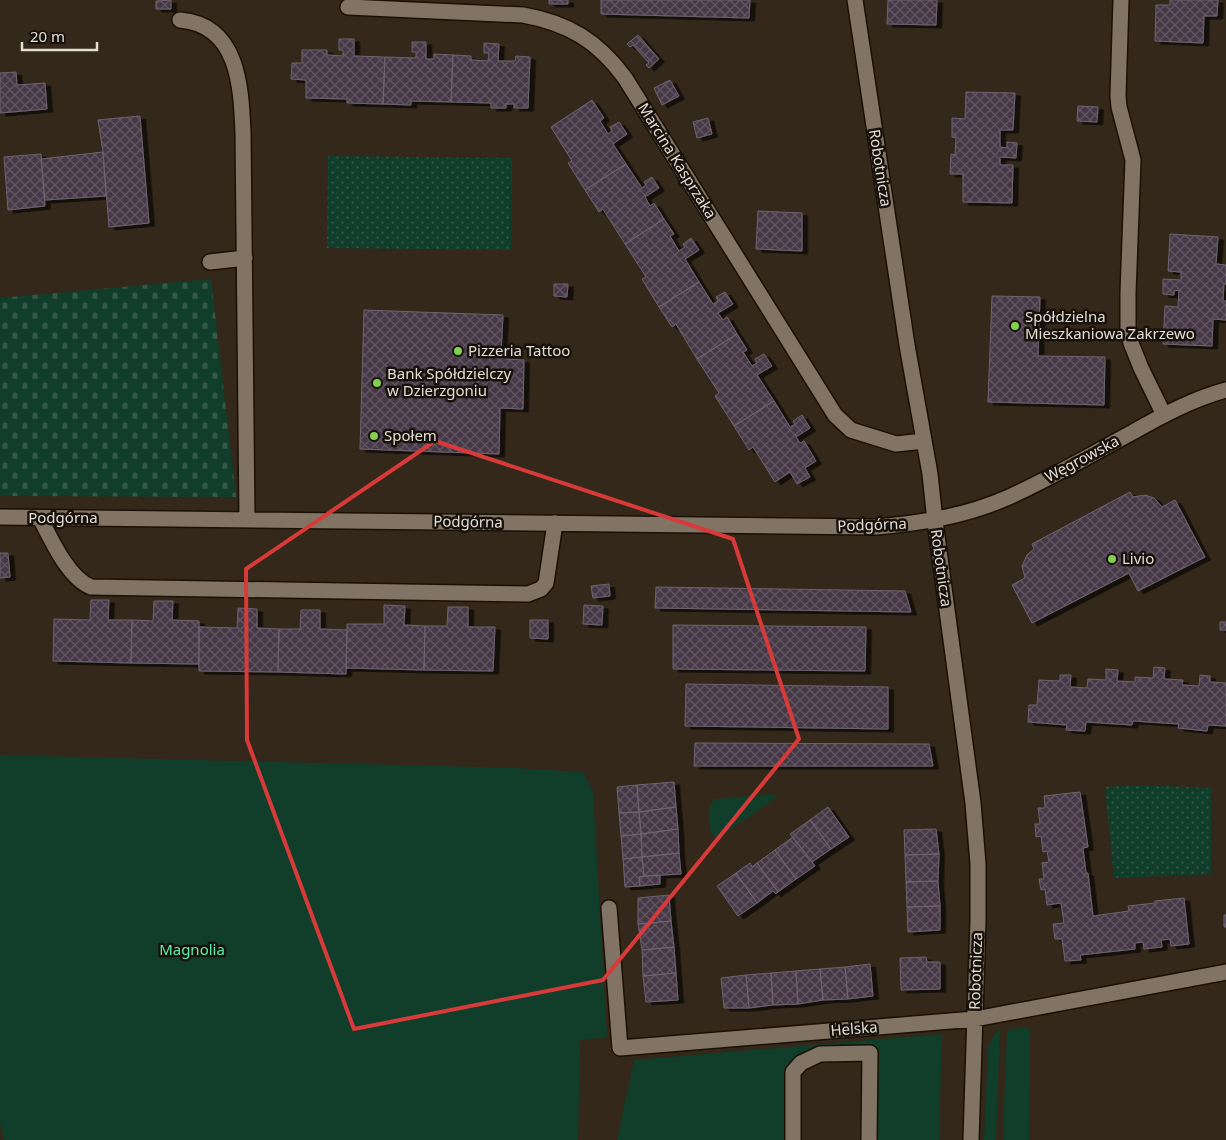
<svg xmlns="http://www.w3.org/2000/svg" width="1226" height="1140" viewBox="0 0 1226 1140" font-family="'Noto Sans',sans-serif">
	<style>
		.green { fill: #113e2a }
		.cemetery { fill: url(#cemetery-stones) }
		.park { fill: url(#park-dots) }
		.building { fill: url(#building-cross-hatch); stroke: #706271; filter: url(#shadow) }
		.lines { fill: none; stroke-linecap: round; stroke-linejoin: round }
		.minor-casing { stroke: #1b1004; stroke-width: 18 }
		.minor { stroke: #827464; stroke-width: 15 }
		.marked { fill: none; stroke: #d73a39; stroke-width: 4; stroke-linejoin: round }
		.poi-dot { fill: #83d04e; stroke: #17110b; stroke-width: 2 }
		.labels { text-anchor: middle; stroke-width: 5; stroke-linejoin: round; paint-order: stroke }
		.street-label { font-size: 15px; fill: #e4ddd4; stroke: #17110b }
		.poi-label { font-size: 15px; fill: #e4ddd4; stroke: #17110b; text-anchor: start }
		.park-label { font-size: 15px; fill: #5cf1af; stroke: #17110b }
	</style>
	<defs>
		<pattern id="cemetery-stones" width="16" height="16" patternUnits="userSpaceOnUse" patternTransform="scale(1.25)"><rect width="16" height="16" fill="#113e2a"/><path d="M2 7V4a2 2 0 0 1 4 0v3zM10 15v-3a2 2 0 0 1 4 0v3z" fill="#345948"/></pattern>
		<pattern id="park-dots" width="8" height="8" patternUnits="userSpaceOnUse" patternTransform="scale(1.25)"><rect width="8" height="8" fill="#113e2a"/><path d="M2 2h.1M6 6h.1" fill="none" stroke="#345948" stroke-width="1.8" stroke-linecap="round"/></pattern>
		<pattern id="building-cross-hatch" width="8" height="8" patternUnits="userSpaceOnUse" patternTransform="scale(1.25)"><rect width="8" height="8" fill="#463947"/><path d="M0 0l8 8M0 8l8-8" fill="none" stroke="#615561"/></pattern>
		<filter id="shadow"><feDropShadow dx="5.5" dy="3" stdDeviation="0" flood-color="#0009"/></filter>
	</defs>
	<rect width="100%" height="100%" fill="#332819"/>
	<path class="green" d="M0 755 515 768 583 772 593 791 607 1037 580 1040 578 1140H4L0 1123Z
		M773 794 775 796 774 799 723 835 715 837 713 836C708 825 706 807 715 799Z
		M1027 1027 1030 1031 1029 1140H1003L1007 1030Z
		M1000 1028 996 1140H984L988 1049 992 1038Z
		M942 1034 939 1140H869L870 1054 801 1063 793 1140H617L634 1060Z"/>
	<path class="cemetery" d="M211 279 236 497 0 496V298Z"/>
	<path class="park" d="M328 156 512 158 511 250 327 248Z
		M1139 785 1211 788V874L1114 878 1105 787Z"/>
	<path class="building" d="M171 0V9H156V1Z
		M549 0H568V4H549Z
		M601 0H750L749 18 601 14Z
		M888 0H937L936 25 887 24Z
		M1170 0H1218L1217 16H1204L1203 43 1155 41 1156 5H1170Z
		M638 35 659 59 649 68 646 65 649 63 633 45 630 47 627 44Z
		M339 39H354V56L385 57 383 104 347 103V99L306 98V80L291 79 292 63H302V50H327V55L343 56V50H339Z
		M412 42H426V59H434V54L453 55 451 102 411 101V105L383 104 385 57 416 58V52H412Z
		M484 43 499 44 498 61H515L516 56 530 57 528 108H514V104H506V108H491V103L451 102 453 55 471 56V60L488 61 489 53H484Z
		M16 72 17 85 45 83 47 109 0 113V73Z
		M670 80 679 96 662 105 654 88Z
		M966 92 1015 93 1013 130H1000V147L1007 148V142L1017 143 1016 158 1000 157V165H1013L1012 203 963 202V174H950L951 154 955 155 956 138 952 137V118L965 119Z
		M592 100 604 118 600 121 608 134 612 131 610 127 619 122 627 134 613 144 626 164 585 190 568 163 572 161 551 127Z
		M1078 106 1098 107 1097 122 1077 121Z
		M140 116 149 223 109 227 103 152 98 120Z
		M708 118 712 134 697 138 693 122Z
		M103 152 106 196 45 200 41 159Z
		M41 154 45 206 8 210 4 157Z
		M626 164 642 188 646 185 644 182 652 177 659 188 645 197 650 206 654 203 664 219 625 244 603 209 599 212 585 190Z
		M758 211 802 213V251L756 249Z
		M664 219 674 234 670 236 679 251 685 247 683 244 691 238 699 250 685 259 699 282 659 307 642 279 646 277 625 244Z
		M1170 234 1218 237 1216 264 1226 265V284H1224L1223 301H1226V320L1213 319 1212 346 1163 344 1165 306 1178 307 1179 290 1174 291V295L1163 294V279L1181 280V272L1168 271Z
		M699 282 713 304 718 301 716 297 725 292 733 304 718 313 723 320 727 317 737 334 697 359 676 324 672 327 659 307Z
		M554 284H568L567 297 554 296Z
		M992 296 1040 297 1038 356 1105 357 1104 405 988 402Z
		M364 310 503 315 501 354H505V359L524 360 523 409 500 408 499 454 360 449Z
		M737 334 747 350 743 352 752 366 757 363 755 359 764 354 772 366 757 375 774 401 734 426 715 396 719 393 697 359Z
		M774 401 790 427 795 424 793 421 802 415 810 428 796 437 800 443 804 441 816 461 805 468 810 477 797 484 790 472 775 482 753 447 749 450 734 426Z
		M1130 492 1133 497 1145 495 1154 498 1162 507 1175 500 1205 557 1138 591 1129 573 1032 623 1012 585 1025 578 1022 566 1027 555 1034 549 1032 544Z
		M0 553H8L10 577 0 578Z
		M609 584 610 596 593 598 591 586Z
		M656 587 905 591 911 612 655 608Z
		M91 600H109L108 620H132L131 663 53 661 54 619 90 620Z
		M154 601H173L172 620 199 621V664L131 663 132 620 153 621Z
		M384 605 405 606 404 625 425 626 424 670 346 668 347 624H384Z
		M584 605 603 606 602 625 583 624Z
		M448 607H468V627H495L493 671 424 670 425 626H447Z
		M238 608 257 609V628L279 629 278 672 199 671V627L237 628Z
		M301 610H320V629L347 630 346 674 278 672 279 629H300Z
		M530 620H548V639L530 638Z
		M1220 622H1226V630H1220Z
		M673 625 866 627 865 671 673 669Z
		M1154 667 1165 668 1164 679 1183 680 1182 685 1199 686 1200 675 1210 676V682L1226 683V726L1208 725 1207 731 1178 728 1179 724 1133 721 1132 725 1086 722 1085 731 1066 730 1067 725 1028 722 1029 705H1037L1039 680 1060 681V675H1071L1070 687 1087 688 1088 679 1106 680V669L1118 670 1117 681 1135 682V677L1153 678Z
		M686 684 888 687V729L685 726Z
		M695 743 929 744 933 766H694Z
		M674 782 676 807 639 812 637 785Z
		M637 785 639 812 619 813 617 787Z
		M1080 792 1088 847 1083 848 1086 873H1088L1093 916 1129 911 1128 906 1155 903V901L1184 898 1189 944 1171 946 1170 939 1161 940 1162 947 1144 949 1143 942 1135 943V949L1080 955 1081 960 1065 961 1062 939H1055L1053 924 1064 923 1061 903 1047 905 1045 889 1041 890 1039 879H1044L1042 863 1049 862 1047 851 1043 852 1041 836 1036 837 1035 824H1040L1038 808H1045L1044 796Z
		M676 807 678 829 641 834 639 812Z
		M828 807 849 837 831 849 810 820Z
		M639 812 641 834 621 836 619 813Z
		M810 820 831 849 812 862 790 834Z
		M678 829 679 853 642 857 641 834Z
		M936 829 939 854 905 855 904 830Z
		M641 834 642 857 623 859 621 836Z
		M793 837 815 866 796 879 775 850Z
		M775 850 796 879 778 892 757 863Z
		M679 853 681 874 644 876 642 857Z
		M939 854 938 881 906 882 905 855Z
		M642 857 644 876 639 877 640 886 625 887 623 859Z
		M750 863 752 867 757 863 778 892 776 894 773 891 757 903 736 873Z
		M736 873 757 903 738 916 717 886Z
		M660 875V884L640 886 639 877Z
		M938 881 940 906 907 907 906 882Z
		M669 895 671 921 638 924V898Z
		M940 906V930L908 932 907 907Z
		M1224 915H1226V927H1224Z
		M671 921 674 947 642 950 638 924Z
		M674 947 676 973 643 976 642 950Z
		M926 957 927 962H940V989L901 990 900 958Z
		M870 964 873 996 848 999 845 967Z
		M845 967 848 999 823 1000 820 969Z
		M820 969 823 1000 798 1004 796 971Z
		M796 971 798 1004 773 1005 771 973Z
		M676 973 678 1000 646 1002 643 976Z
		M771 973 773 1005 749 1008 746 975Z
		M746 975 749 1008H724L721 978Z"/>
	<g class="lines">
		<g class="minor-casing">
			<path id="minor" d="M855 0 907 345 930 474 935 521 973 803 978 864V920L971 1140
				M1121 0 1118 96 1119 107 1133 160 1128 293V331L1131 343 1141 368 1164 415
				M348 7 523 15C568 23 598 41 625 78L835 415 851 430 896 444 924 441
				M180 20C239 25 241 87 243 133L247 520
				M210 262 245 258
				M0 517 876 527C922 523 966 516 1009 497 1051 478 1092 454 1133 432 1163 415 1193 399 1226 390
				M40 518C51 539 68 578 91 587L528 594 541 589 546 583 555 523
				M609 908 620 1048 975 1019 1226 972
				M793 1140V1072L801 1063 820 1054 870 1053 869 1140"/>
		</g>
		<use href="#minor" class="minor"/>
	</g>
	<path class="marked" d="M435 441 733 539 799 739 603 980 354 1029 247 740 246 569Z"/>
	<g class="poi-dot">
		<circle cx="1015" cy="326" r="5"/>
		<circle cx="458" cy="351" r="5"/>
		<circle cx="377" cy="383" r="5"/>
		<circle cx="374" cy="436" r="5"/>
		<circle cx="1112" cy="559" r="5"/>
	</g>
	<g class="labels">
		<g class="street-label">
			<text transform="translate(677 161) rotate(58)" y="5">Marcina Kasprzaka</text>
			<text transform="translate(880 168) rotate(81)" y="5">Robotnicza</text>
			<text transform="translate(1082 459) rotate(-28)" y="5">Węgrowska</text>
			<text x="63" y="523">Podgórna</text>
			<text transform="translate(468 522) rotate(1)" y="5">Podgórna</text>
			<text transform="translate(872 525) rotate(-2)" y="5">Podgórna</text>
			<text transform="translate(941 568) rotate(82)" y="5">Robotnicza</text>
			<text transform="translate(976 971) rotate(-88)" y="5">Robotnicza</text>
			<text transform="translate(854 1029) rotate(-5)" y="5">Helska</text>
		</g>
		<g class="poi-label">
			<text x="1025" y="322">Spółdzielna<tspan x="1025" dy="17">Mieszkaniowa Zakrzewo</tspan></text>
			<text x="468" y="356">Pizzeria Tattoo</text>
			<text x="387" y="379">Bank Spółdzielczy<tspan x="387" dy="17">w Dzierzgoniu</tspan></text>
			<text x="384" y="441">Społem</text>
			<text x="1122" y="564">Livio</text>
		</g>
		<g class="park-label">
			<text x="192" y="955">Magnolia</text>
		</g>
	</g>
	<path d="M22 42v8h75v-8" fill="none" stroke="#e4ddd4" stroke-width="2.5"/>
	<text x="30" y="42" font-size="15" fill="#e4ddd4" stroke="#17110b" stroke-width="4" paint-order="stroke">20 m</text>
</svg>
